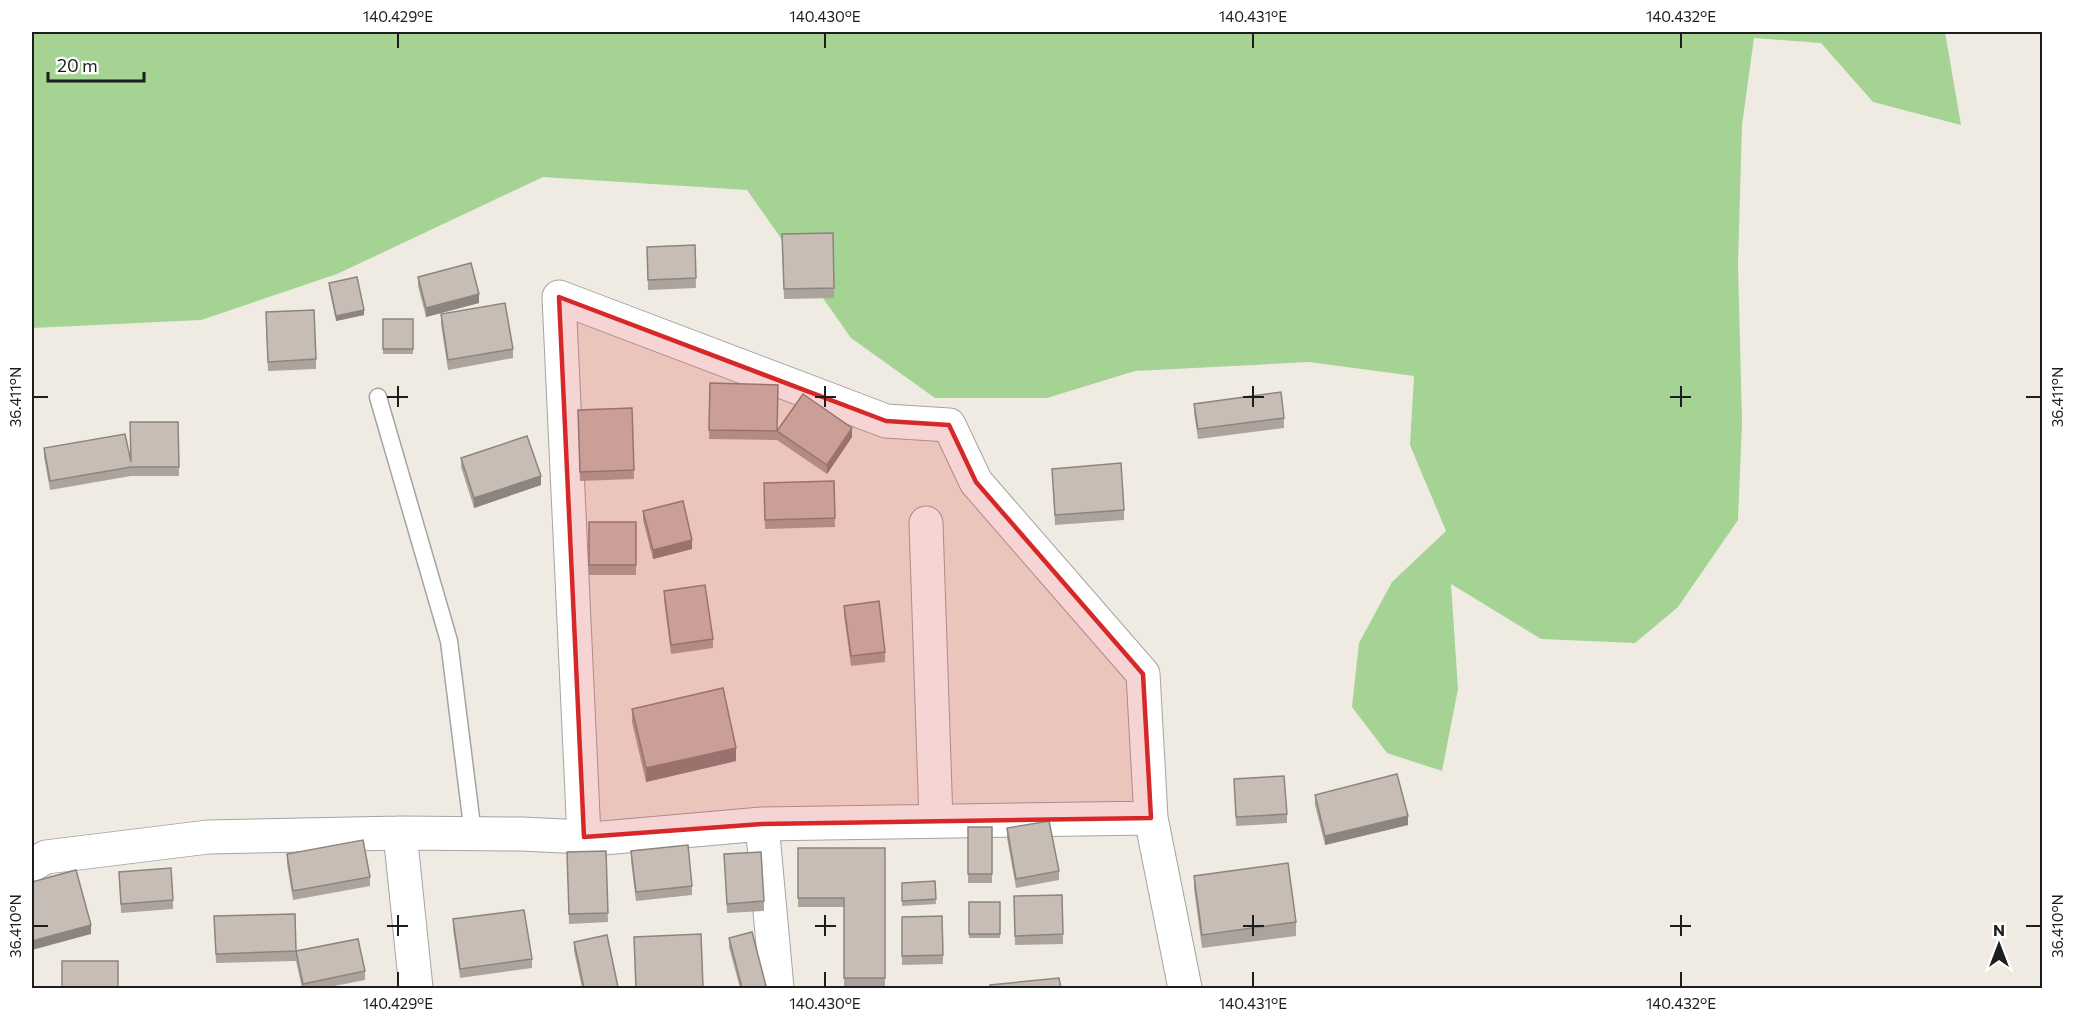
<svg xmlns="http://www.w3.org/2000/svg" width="2074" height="1020" viewBox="0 0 2074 1020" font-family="Commissioner,sans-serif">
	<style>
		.forest { fill: #a5d393 }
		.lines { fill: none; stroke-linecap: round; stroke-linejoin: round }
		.lane-casing { stroke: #a4a4a4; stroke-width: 19 }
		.street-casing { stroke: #a4a4a4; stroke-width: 35 }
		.lane { stroke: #fff; stroke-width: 16 }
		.street { stroke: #fff; stroke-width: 33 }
		.wall { fill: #aca39c }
		.shaded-wall { fill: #8c847f }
		.building { fill: #c8bdb5; stroke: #8c847f; stroke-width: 1.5 }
		.marked { fill: #d62828; fill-opacity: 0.2; stroke: #d62828; stroke-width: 4.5; stroke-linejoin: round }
		.ticks { fill: none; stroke: #1d1d1d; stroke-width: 2 }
		.neatline { fill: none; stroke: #1d1d1d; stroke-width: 2 }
		.ticks-label { font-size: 15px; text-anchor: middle; fill: #1d1d1d }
	</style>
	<rect width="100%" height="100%" fill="#f0ebe2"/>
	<path class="forest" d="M32 32H1945L1961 125 1873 102 1821 43 1754 38 1742 125 1738 264 1742 422 1738 520 1678 607 1635 643 1541 639 1451 584 1458 689 1442 771 1387 753 1352 707 1359 643 1392 582 1446 531 1410 445 1414 376 1309 362 1135 371 1047 398H935L851 338 747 190 543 177 337 274 201 320 32 328Z"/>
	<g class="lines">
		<g class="lane-casing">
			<path id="lane" d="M378 397 449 641 473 834"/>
		</g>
		<g class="street-casing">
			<path id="street" d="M926 523 936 821
				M762 824 777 988
				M400 833 416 988
				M584 837 559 297 886 421 949 425 976 482 1143 674 1151 818
				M32 865 46 857 208 837 400 833 522 834 603 838 762 824 1151 818 1185 988"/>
		</g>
		<use href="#lane" class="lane"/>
		<use href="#street" class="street"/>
	</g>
	<path class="wall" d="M833 233 834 298 784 299 782 234Z
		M695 245 696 288 648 290 647 247Z
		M418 277 479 303 426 317 418 286Z
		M329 283 364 315 336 321 329 288Z
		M441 314 513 349V358L448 370 441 324Z
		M383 319H413V354H383Z
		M266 321 316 359V369L268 371Z
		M710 383 777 431 852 437 827 474 777 440 709 439Z
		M1194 404 1284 418V428L1198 439 1194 413Z
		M632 408 634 479 580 481 578 420Z
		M178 422 179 476H131L50 490 44 457V448L131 462Z
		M461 458 541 485 474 508 461 467Z
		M1052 469 1124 510V520L1055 525Z
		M834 481 835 527 765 529 764 483Z
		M643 511 692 549 653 559 643 520Z
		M589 522H636V575H589Z
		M664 591 713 639V648L671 654 664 600Z
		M844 606 885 652V662L851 666 844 615Z
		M632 709 736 761 646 782 632 722Z
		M1234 779 1287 814V823L1236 826Z
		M1315 795 1408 825 1325 845 1315 805Z
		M968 827H992V883H968Z
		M1007 828 1059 871V880L1016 888 1007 838Z
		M798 848H885V987H844V907H798Z
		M606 851 608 922 569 924 567 852Z
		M631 851 692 886V895L636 901 631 861Z
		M287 854 370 877V886L293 900 287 864Z
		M724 854 764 901V911L727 913Z
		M119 872 173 900V909L121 913Z
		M1194 876 1296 922V936L1202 948 1194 889Z
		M935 881 936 904 902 906V883Z
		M1062 895 1063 944 1015 945 1014 896Z
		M969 902H1000V938H969Z
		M214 916 296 951 365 971V980L324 988H302L296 961 216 963Z
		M942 916 943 964 902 965V917Z
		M453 919 532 959V968L460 978 453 929Z
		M729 938 766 988H740L729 947Z
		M574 942 618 988H582L574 951Z"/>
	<path class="shaded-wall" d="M479 294V303L426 317V308Z
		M364 310V315L336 321V316Z
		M852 428V437L827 474V465Z
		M541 476V485L474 508V498Z
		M692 540V549L653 559V550Z
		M736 748V761L646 782V768Z
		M1408 816V825L1325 845V836Z
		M91 925V934L32 950V941Z"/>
	<path class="building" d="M833 233 834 288 784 289 782 234Z
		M695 245 696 278 648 280 647 247Z
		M471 263 479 294 426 308 418 277Z
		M357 277 364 310 336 316 329 283Z
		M505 303 513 349 448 360 441 314Z
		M314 310 316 359 268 362 266 312Z
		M383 319H413V349H383Z
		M710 383 778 385 777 431 709 430Z
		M1281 392 1284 418 1198 429 1194 404Z
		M803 394 852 428 827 465 777 431Z
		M632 408 634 470 580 472 578 410Z
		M130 422H178L179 467H131L50 481 44 448 125 434 131 462Z
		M527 436 541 476 474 498 461 458Z
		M1121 463 1124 510 1055 515 1052 469Z
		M834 481 835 518 765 520 764 483Z
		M683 501 692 540 653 550 643 511Z
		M589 522H636V565H589Z
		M705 585 713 639 671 645 664 591Z
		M879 601 885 652 851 656 844 606Z
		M723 688 736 748 646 768 632 709Z
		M1397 774 1408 816 1325 836 1315 795Z
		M1284 776 1287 814 1236 817 1234 779Z
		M1049 821 1059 871 1016 879 1007 828Z
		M968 827H992V874H968Z
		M363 840 370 877 293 891 287 854Z
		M688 845 692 886 636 892 631 851Z
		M798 848H885V978H844V898H798Z
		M606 851 608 913 569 914 567 852Z
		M761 852 764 901 727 904 724 854Z
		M1288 863 1296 922 1202 935 1194 876Z
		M171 868 173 900 121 904 119 872Z
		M76 870 91 925 32 941V882Z
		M935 881 936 899 902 901V883Z
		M1062 895 1063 934 1015 936 1014 896Z
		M969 902H1000V934H969Z
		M524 910 532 959 460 969 453 919Z
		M295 914 296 951 358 939 365 971 303 984 296 951 216 954 214 916Z
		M942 916 943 955 902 956V917Z
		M752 932 766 986 757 988H742L729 938Z
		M701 934 703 988H636L634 937Z
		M607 935 618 987 612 988H584L574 942Z
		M62 961H118V988H62Z
		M1059 978 1061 988H990V985Z"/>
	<path class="marked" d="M559 297 886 421 949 425 976 482 1143 674 1151 818 762 824 584 837Z"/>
	<path class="ticks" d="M398 33V48M825 33V48M1253 33V48M1681 33V48M398 386V407M825 386V407M1253 386V407M1681 386V407M33 397H48M387 397H408M815 397H836M1243 397H1264M1670 397H1691M2026 397H2041M398 915V936M825 915V936M1253 915V936M1681 915V936M33 926H48M387 926H408M815 926H836M1243 926H1264M1670 926H1691M2026 926H2041M398 972V987M825 972V987M1253 972V987M1681 972V987"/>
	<rect width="2074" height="1020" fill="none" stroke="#ffffff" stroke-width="66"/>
	<g transform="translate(1999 945)" stroke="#ffffff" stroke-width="4.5" paint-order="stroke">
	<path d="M0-4.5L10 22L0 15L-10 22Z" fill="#1d1d1d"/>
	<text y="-9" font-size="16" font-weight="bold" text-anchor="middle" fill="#1d1d1d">N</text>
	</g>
	<path d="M48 72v9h96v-9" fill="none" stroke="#1d1d1d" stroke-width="3"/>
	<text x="57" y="72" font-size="18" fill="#1d1d1d" stroke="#ffffff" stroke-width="4.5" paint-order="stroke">20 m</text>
	<rect x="33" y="33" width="2008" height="954" class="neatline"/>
	<g class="ticks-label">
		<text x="398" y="22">140.429°E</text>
		<text x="825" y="22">140.430°E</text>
		<text x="1253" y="22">140.431°E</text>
		<text x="1681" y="22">140.432°E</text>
		<text transform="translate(16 397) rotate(-90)" y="5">36.411°N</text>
		<text transform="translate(2058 397) rotate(-90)" y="5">36.411°N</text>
		<text transform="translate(16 926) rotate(-90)" y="5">36.410°N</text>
		<text transform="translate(2058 926) rotate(-90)" y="5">36.410°N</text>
		<text x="398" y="1009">140.429°E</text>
		<text x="825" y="1009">140.430°E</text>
		<text x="1253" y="1009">140.431°E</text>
		<text x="1681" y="1009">140.432°E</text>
	</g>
</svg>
